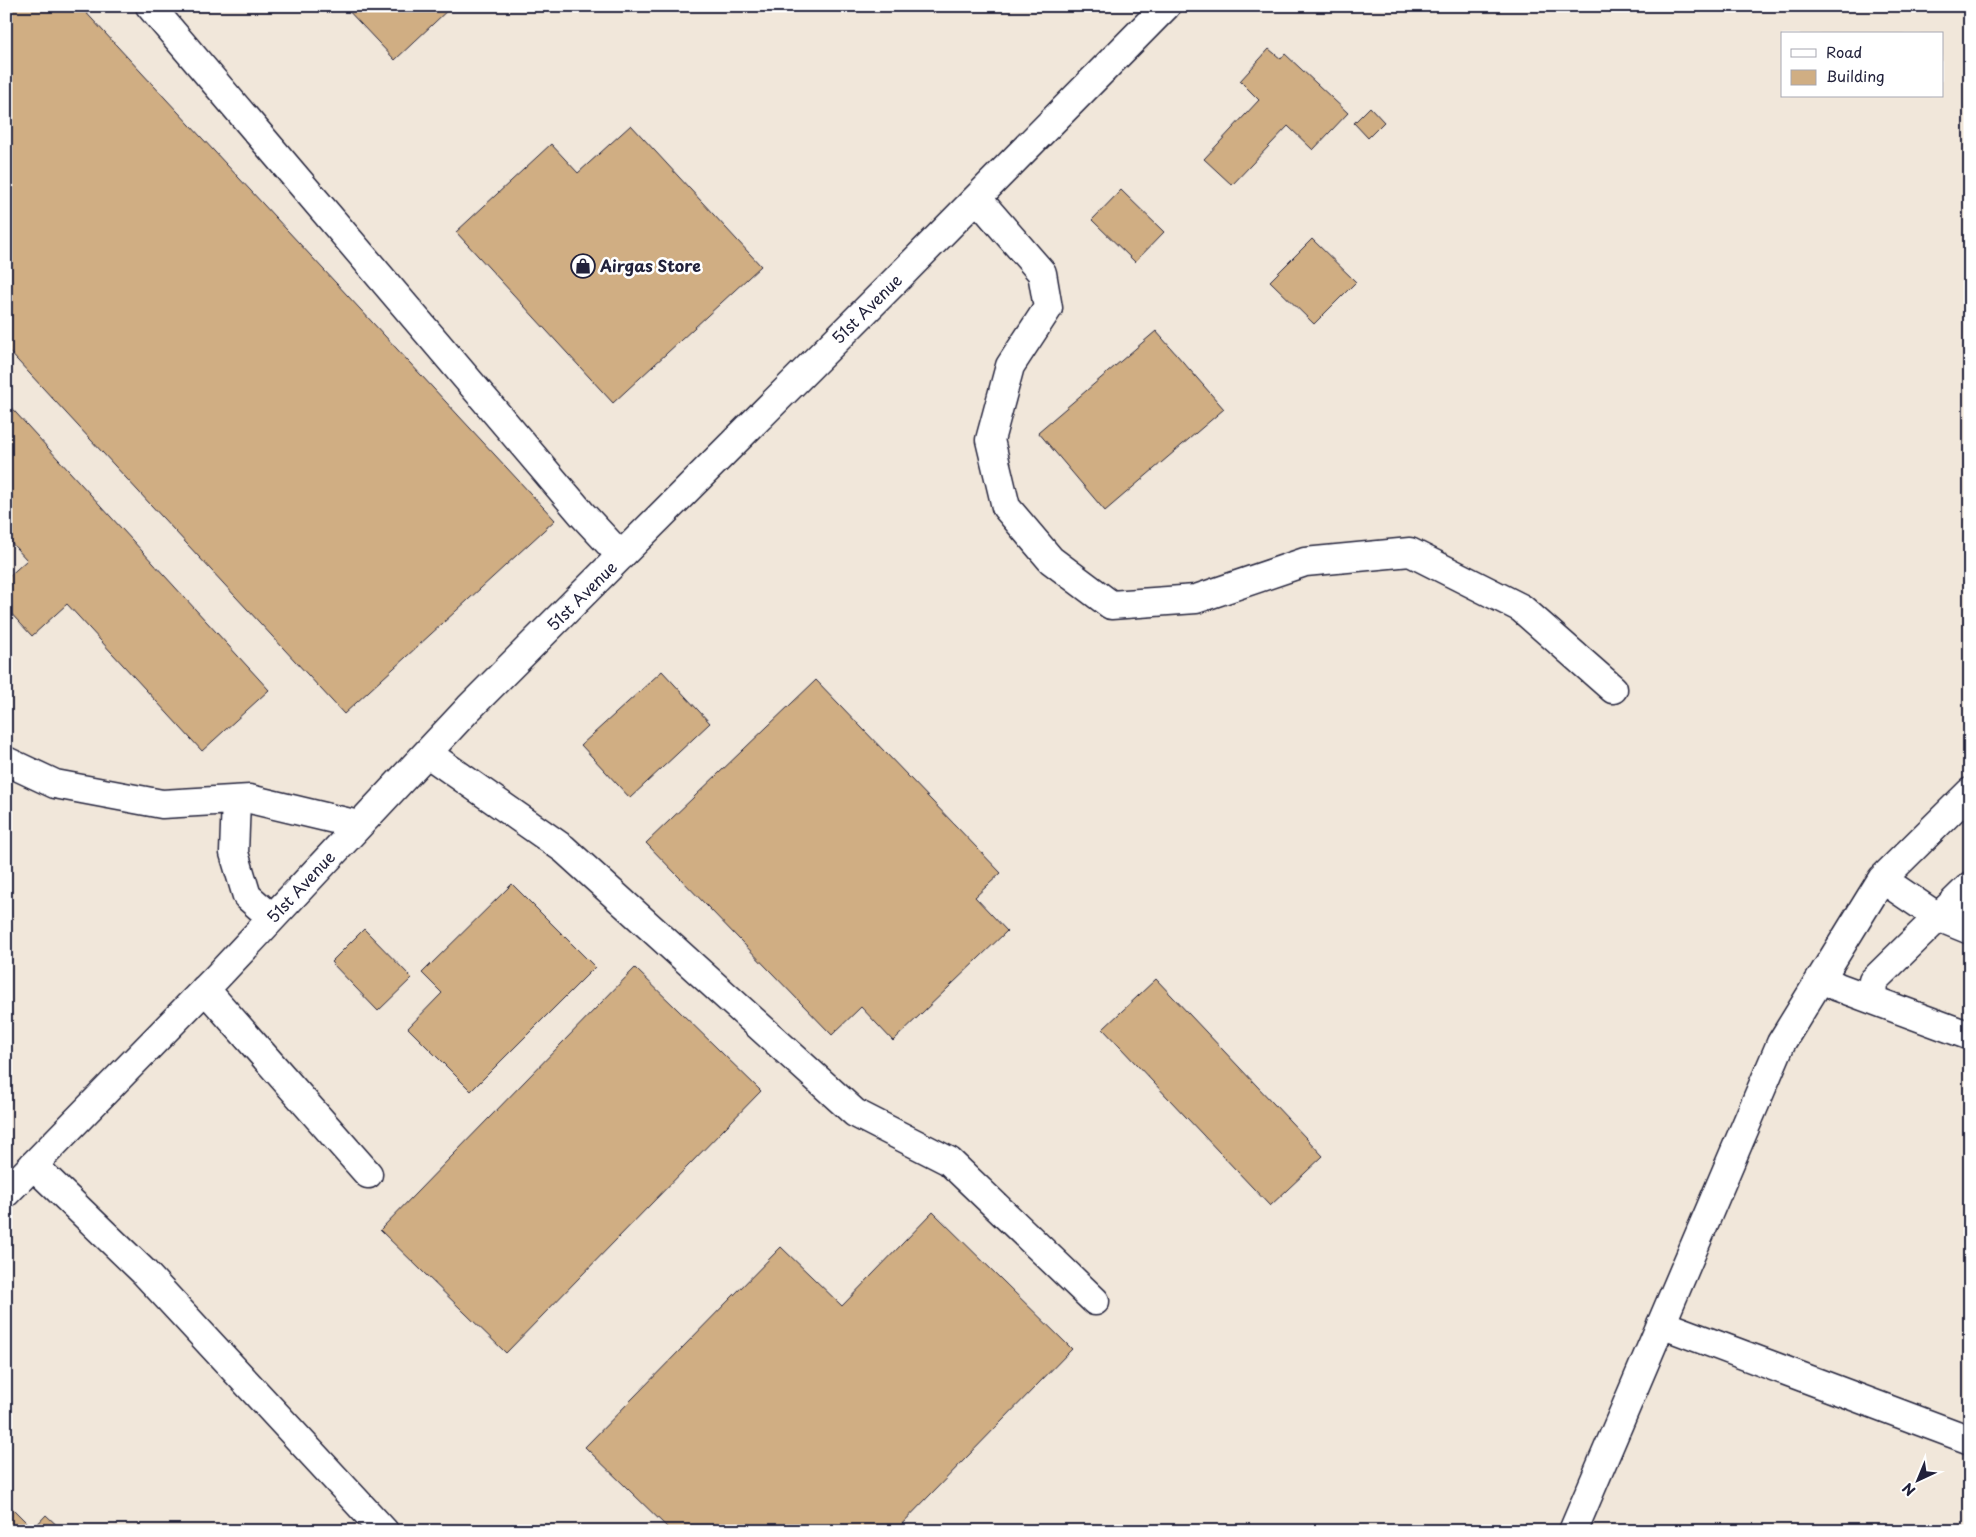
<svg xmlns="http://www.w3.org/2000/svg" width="1976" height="1537" viewBox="0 0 1976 1537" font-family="'Playpen Sans',sans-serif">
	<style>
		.built { fill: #f1e7da; fill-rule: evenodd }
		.building { fill: #d0ae83; stroke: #22223b }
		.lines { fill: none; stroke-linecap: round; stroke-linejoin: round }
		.minor-casing { stroke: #22223b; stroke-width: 31 }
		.minor { stroke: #fff; stroke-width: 28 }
		.labels { text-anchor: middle; stroke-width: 5; stroke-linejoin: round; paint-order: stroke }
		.poi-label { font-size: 16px; font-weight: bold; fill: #22223b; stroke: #fff; text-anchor: start }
		.street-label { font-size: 16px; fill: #22223b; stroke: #fff }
	</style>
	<rect width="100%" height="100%" fill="#fff"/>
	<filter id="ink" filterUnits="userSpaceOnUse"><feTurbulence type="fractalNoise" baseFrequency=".02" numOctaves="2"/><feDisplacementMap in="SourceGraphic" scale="10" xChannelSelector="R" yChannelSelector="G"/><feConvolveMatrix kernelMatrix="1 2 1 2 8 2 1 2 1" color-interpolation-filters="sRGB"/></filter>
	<g filter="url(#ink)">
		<path class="built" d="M6 6H1970V1531H6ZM1782 34H1942V96H1782Z"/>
		<path class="building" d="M6 6H80L555 520 344 714 6 348Z
			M344 6H452L395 60Z
			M1269 49 1281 59 1285 54 1348 113 1313 150 1288 126 1232 185 1204 159 1259 100 1240 81Z
			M1370 107 1384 122 1368 138 1354 123Z
			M631 125 761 266 613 403 456 232 551 144 578 173Z
			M1121 190 1164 232 1135 262 1092 220Z
			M1312 239 1356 282 1314 324 1270 281Z
			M1156 331 1224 409 1105 511 1038 432Z
			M6 402 269 690 202 751 67 604 32 636 6 608V579L27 560 6 537Z
			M662 671 710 723 630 798 581 745Z
			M816 680 1001 873 975 897 1007 931 893 1041 861 1007 832 1035 646 843Z
			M512 884 595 967 471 1091 408 1028 442 993 422 973Z
			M364 929 412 978 378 1011 331 962Z
			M635 968 761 1091 506 1353 380 1230Z
			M1156 979 1323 1156 1270 1206 1103 1029Z
			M933 1212 1072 1349 895 1531H671L585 1447 781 1247 842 1306Z
			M6 1502 32 1528 29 1531H6Z
			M46 1515 63 1531H31Z"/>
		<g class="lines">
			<g class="minor-casing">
				<path id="minor" d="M150 6 582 514 621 556
					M977 198 1042 273 1048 308 1010 366 990 440 1006 507 1051 560 1111 605 1196 599 1305 562 1410 552 1521 608 1613 689
					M427 753 564 849 855 1113 949 1161 1095 1301
					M6 761 55 784 162 804 250 799 359 825
					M236 800 234 853 247 896 272 918
					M1882 879 1938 917 1970 930
					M1821 978 1838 987 1970 1036
					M205 989 368 1174
					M1872 999 1873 981 1970 886
					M33 1165 144 1272 384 1531
					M6 1193 217 977 469 708 894 282 1166 6
					M1661 1324 1970 1440
					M1573 1531 1781 1043 1882 879 1970 792"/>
			</g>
			<use href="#minor" class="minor"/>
		</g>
	</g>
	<defs>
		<g id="shop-ring" transform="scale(1.25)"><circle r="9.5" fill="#fff" stroke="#22223b" stroke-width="1.5"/><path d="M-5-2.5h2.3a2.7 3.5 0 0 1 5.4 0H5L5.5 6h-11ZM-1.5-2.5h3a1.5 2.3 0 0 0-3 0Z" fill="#22223b"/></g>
	</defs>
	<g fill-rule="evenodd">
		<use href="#shop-ring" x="583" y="266"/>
	</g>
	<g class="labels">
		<g class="poi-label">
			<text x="600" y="272">Airgas Store</text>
		</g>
		<g class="street-label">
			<text transform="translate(867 309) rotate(-45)" y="6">51st Avenue</text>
			<text transform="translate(582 596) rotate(-45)" y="6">51st Avenue</text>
			<text transform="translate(301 887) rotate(-47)" y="6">51st Avenue</text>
		</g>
	</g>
	<rect width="1976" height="1537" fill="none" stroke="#fff" stroke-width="25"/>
	<rect x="12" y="12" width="1951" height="1512" fill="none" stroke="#22223b" stroke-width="2" filter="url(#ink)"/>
	<rect x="1781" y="32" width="162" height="65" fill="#ffffff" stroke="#a7a7b1"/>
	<rect x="1791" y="49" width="25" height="8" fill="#ffffff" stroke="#a7a7b1"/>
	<text x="1826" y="58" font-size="15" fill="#22223b">Road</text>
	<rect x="1791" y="70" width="25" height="15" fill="#d0ae83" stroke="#a7a7b1"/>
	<text x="1826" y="82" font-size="15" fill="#22223b">Building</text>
	<g transform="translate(1918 1480) rotate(224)" stroke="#ffffff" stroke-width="4" paint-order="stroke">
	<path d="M0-4L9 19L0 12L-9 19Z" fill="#22223b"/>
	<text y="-8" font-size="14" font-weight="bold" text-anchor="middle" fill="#22223b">N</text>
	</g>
</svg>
